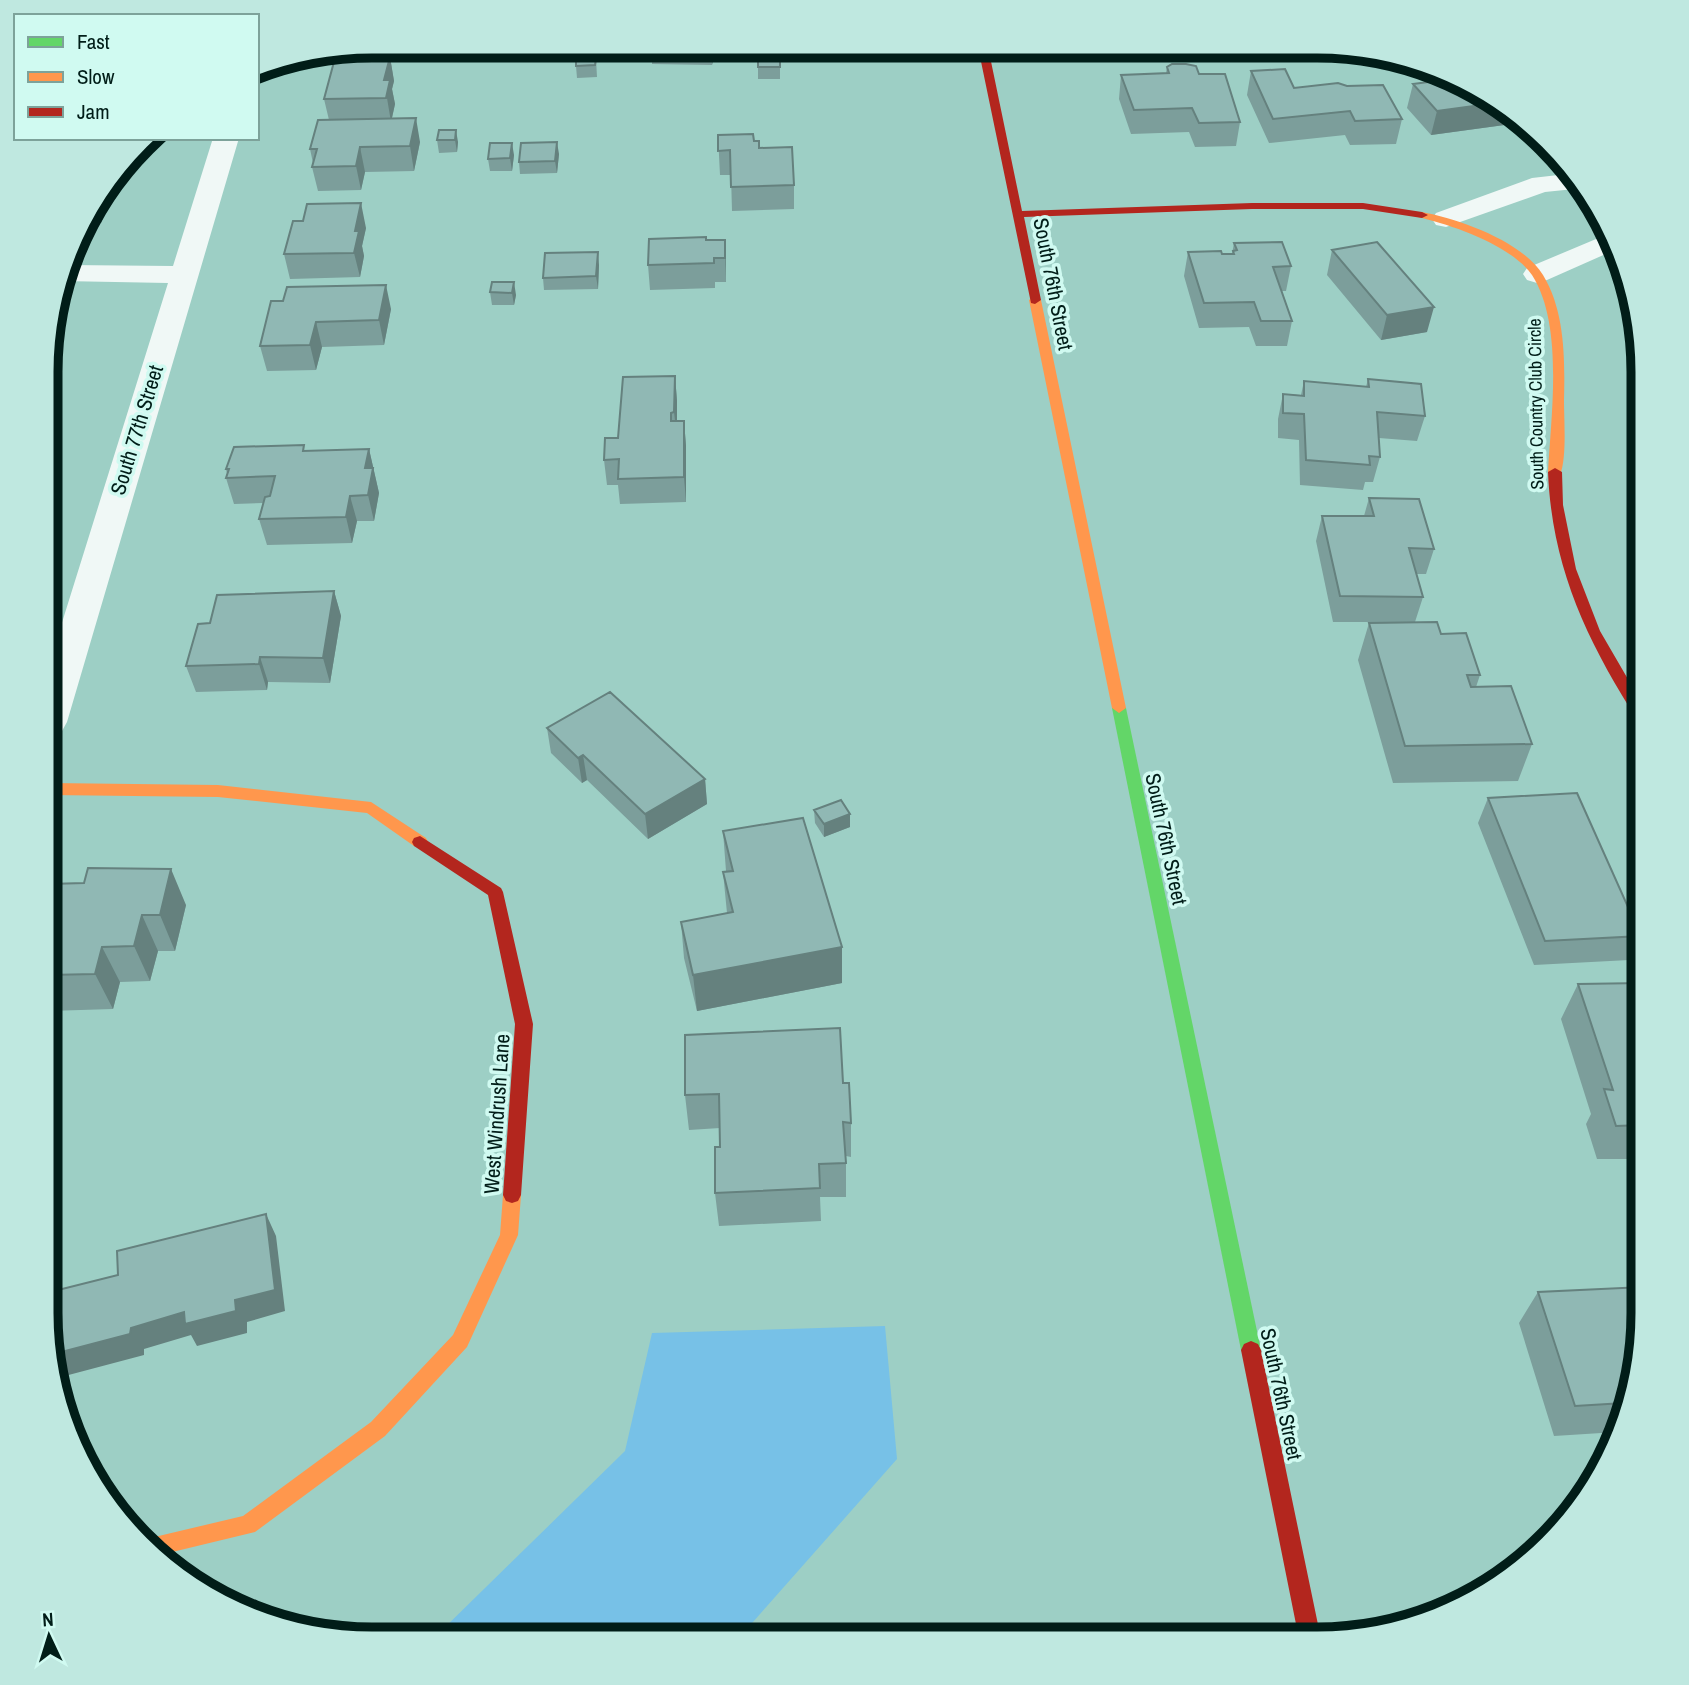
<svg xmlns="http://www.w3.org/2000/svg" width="1689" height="1685" viewBox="0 0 1689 1685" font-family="'Archivo Narrow',sans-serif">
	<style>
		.water { fill: #77c1e7 }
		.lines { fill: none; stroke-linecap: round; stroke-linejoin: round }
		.street { fill: #f0f8f6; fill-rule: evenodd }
		.fast { fill: #63d668; fill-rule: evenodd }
		.slow { fill: #ff974d; fill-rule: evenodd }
		.jam { fill: #b3261e; fill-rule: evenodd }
		.wall { fill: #7c9e9b }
		.shaded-wall { fill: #65817e }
		.building { fill: #90b8b4; stroke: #65817e; stroke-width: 2 }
		.labels { text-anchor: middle; stroke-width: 7; stroke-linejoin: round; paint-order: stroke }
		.far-street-label { font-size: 18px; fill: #011d18; stroke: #d0faf1 }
		.street-label { font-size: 21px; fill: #011d18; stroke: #d0faf1 }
		.rim { fill: none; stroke: #011d18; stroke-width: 9 }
	</style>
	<rect width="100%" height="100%" fill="#9dcfc5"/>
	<path class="water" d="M885 1326 897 1459 738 1639H433L625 1451 652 1333Z"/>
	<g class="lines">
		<path class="street" d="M213 138H239L67 722 62 731 49 735 50 661 168 283 62 281 68 265 173 266Z
			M1576 173 1584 188 1545 192 1446 227 1436 225 1432 219 1436 213 1532 178Z
			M1608 234 1617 249 1547 280 1537 283 1527 280 1523 274 1527 268Z"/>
		<path class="fast" d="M1119 703 1126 708 1261 1350 1258 1356 1251 1359 1244 1356 1241 1350 1112 708Z"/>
		<path class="slow" d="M1422 212C1459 219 1522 241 1543 275 1565 311 1565 359 1564 400 1564 420 1567 458 1560 475L1555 476 1548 472C1551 415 1564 325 1532 275 1511 245 1452 225 1418 217V213Z
			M1035 296 1041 300 1126 708 1119 713 1112 708 1029 300Z
			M49 783 218 785 371 802 426 838 428 842 420 848 414 846 367 813 218 797 49 795Z
			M512 1187 518 1189 521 1195 518 1235 467 1347 385 1436 255 1532 164 1554 146 1539 243 1516 371 1422 453 1335 500 1235 503 1195 506 1189Z"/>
		<path class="jam" d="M978 47H988L1022 211 1252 203H1363L1422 212 1428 215 1422 218 1363 209H1252L1024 217 1041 300 1035 304 1031 303Z
			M1555 468 1562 472 1563 505 1576 569 1600 631 1643 705V722L1638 721C1587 641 1552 568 1548 472Z
			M420 836 501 888 503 892 533 1024 521 1195 518 1201 512 1203 506 1201 503 1195 515 1024 488 895 414 846 412 842 414 838Z
			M1251 1341 1258 1344 1261 1350 1321 1639H1299L1241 1350 1244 1344Z"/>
	</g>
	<path class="wall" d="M372 46H389L386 56 346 57 344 50Z
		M578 46H595V51H579Z
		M716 46 712 65 652 64V52Z
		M757 47H850V56L777 58V55H758Z
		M390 57 394 81 392 89 395 104 392 118 420 142 414 171 365 172 361 190 318 191 312 167 313 163 310 149 329 120 324 99Z
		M780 58V79H758V59Z
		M596 59 597 77 577 78 576 66Z
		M1167 67 1199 74 1240 122 1236 146 1195 147 1189 132 1131 134 1119 99 1121 75 1166 73Z
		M1251 71 1294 88 1402 119 1396 144 1350 145 1345 135 1269 143 1247 95Z
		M1413 84 1480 89 1519 123 1431 135 1407 108Z
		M439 130 458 142 457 152 439 153 437 140Z
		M718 135 754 141 794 185V209L732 211 731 175H720Z
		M559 154 557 173 520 174 519 162Z
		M514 155 512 171H490L488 159Z
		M120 170 123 178 115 199H109L101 223 84 224 89 208Z
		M303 221 366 228 362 246 364 256 360 277 290 279 284 254Z
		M706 240H725L726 282H715V288L650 290 648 265Z
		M1234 243 1291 266 1286 291H1282L1292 321 1287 346H1256L1249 327 1199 328 1184 276 1188 252 1232 254Z
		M1332 250 1427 332 1381 340 1327 275Z
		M599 265 598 289 544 290 543 278Z
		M492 282 516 295 514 305H492L490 292Z
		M271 301 391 309 384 345 322 347 316 370 267 371 260 346Z
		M675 376 677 401V421H684L686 446V502L620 504 618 485H607L604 460 618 438Z
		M1368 379 1425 416 1417 441 1379 438 1380 457 1373 482H1365L1363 490 1300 485 1299 440 1278 438V419L1283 394 1301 395 1304 381 1366 387Z
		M369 449 379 493 374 521H357L352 543 267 545 259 519 263 503 234 504 226 478 227 474 226 469 306 451Z
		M1369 498 1434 549 1426 574H1416L1423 597 1415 622 1441 634 1480 675 1476 687 1532 744 1518 781 1393 783 1358 660 1369 623 1378 622H1333L1316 541 1322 516H1364Z
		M334 591 341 616 330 683 268 682 267 690 196 692 186 666 210 623Z
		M547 728 705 779 707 804 648 839 587 780 582 783 551 753Z
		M1488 798 1641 936 1629 960 1534 965 1478 823Z
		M814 810 850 827 824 837 815 823Z
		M723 831 842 947V983L697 1011 684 958 681 922 727 913 723 872 726 871Z
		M49 884 186 905 175 951H158L150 981 120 982 113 1009 48 1011Z
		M1643 983V1159H1597L1586 1124 1591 1114 1561 1019 1578 984Z
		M843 1083 851 1123V1157L846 1156V1197H820L821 1221 719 1226 715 1193 720 1147V1128L689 1130 685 1095Z
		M1538 1292 1643 1334 1617 1432 1554 1436 1519 1323Z"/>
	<path class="shaded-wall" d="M384 46H389L386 56Z
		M713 46H716L712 65V53Z
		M390 57 394 81 392 89 395 104 391 122 384 80Z
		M1496 103 1519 123 1431 135 1437 111Z
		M416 118 420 142 414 171 410 146Z
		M456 130 458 142 457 152 455 140Z
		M557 142 559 154 557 173 555 161Z
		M512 143 514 155 512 171 510 158Z
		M360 147 365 172 361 190 356 166Z
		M120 170 123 178 115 199 110 183Z
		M106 188 109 199 101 223 94 202Z
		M361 203 366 228 362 246 364 256 360 277 354 253 355 231Z
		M725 240 726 264V282L725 258Z
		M598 252 599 265 598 289 596 276Z
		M514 282 516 295 514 305 512 293Z
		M386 285 391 309 384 345 379 320Z
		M1434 307 1427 332 1381 340 1387 315Z
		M316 322 322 347 316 370 310 345Z
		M675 376 677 401V438L674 412Z
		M684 421 686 446V502L684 477Z
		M369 449 379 493 374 521 368 495 365 468Z
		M350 496 357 521 352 543 346 517Z
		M334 591 341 616 330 683 323 658Z
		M260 657 268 682 267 690 259 664Z
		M583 755 587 780 582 783 578 758Z
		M705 779 707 804 648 839 645 814Z
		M850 814V827L824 837V824Z
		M171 869 186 905 175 951 160 915Z
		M142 915 158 951 150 981 134 946Z
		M102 947 120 982 113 1009 95 974Z
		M842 947V983L697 1011 693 975Z
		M266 1214 276 1236 285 1311 247 1322V1333L197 1346 191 1335 144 1349V1355L61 1377 52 1365 50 1355 131 1328 184 1312 235 1300Z"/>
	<path class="building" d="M653 46H713L712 53 652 52Z
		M390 57 384 80H390L386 98 324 99 335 58Z
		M780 58V67H758V59Z
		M596 59 595 65 576 66V60Z
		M1172 64H1186L1196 66 1199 74H1225L1240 122 1199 123 1192 108 1134 110 1121 75 1169 73 1167 67Z
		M1285 69 1294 88 1338 83 1347 86 1383 85 1402 119 1355 121 1350 111 1273 119 1251 71Z
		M1451 79 1480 89 1496 103 1437 111 1413 84Z
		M416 118 410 146 360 147 356 166 312 167 317 149H310L318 120Z
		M439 130H456L455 140H437Z
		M753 134 754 141H759V148L792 147 794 185 731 187 730 150 718 151V135Z
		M557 142 555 161 519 162 521 143Z
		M490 143H512L510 158 488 159Z
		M361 203 355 231H359L354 253 284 254 293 221H303L307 204Z
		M706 237V240H725V258H714V263L648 265 649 239Z
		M1282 242 1291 266 1273 267 1292 321H1261L1254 302 1204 303 1188 252 1221 251 1222 254H1234L1233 251 1237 250 1234 243Z
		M1377 242 1434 307 1387 315 1332 250Z
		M598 252 596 276 543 278 545 253Z
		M492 282H514L512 293 490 292Z
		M386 285 379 320 316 322 310 345 260 346 271 301H283L287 287Z
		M675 376 674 412 671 413V421H684V477L618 479 619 459 604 460 605 438H618L623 377Z
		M1368 379 1421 384 1425 416 1377 412 1380 457 1369 456 1370 465 1306 460 1304 414 1283 413V394L1304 396V381L1369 387Z
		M304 445 303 451 369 449 365 468H373L368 495 350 496 346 517 259 519 265 497 270 496 275 476 226 478 229 469H226L234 447Z
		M1369 498 1419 499 1434 549 1409 548 1423 597 1340 596 1322 516H1374Z
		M334 591 323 658 260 657 259 664 186 666 198 624 210 623 217 595Z
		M1437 622 1441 634 1466 633 1480 675H1467L1471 687 1511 686 1532 744 1405 746 1369 623Z
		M610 692 705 779 645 814 583 755 578 758 547 728Z
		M1577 793 1641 936 1545 941 1488 798Z
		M841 800 850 814 824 824 814 810Z
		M803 818 842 947 693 975 681 922 733 912 723 872 733 871 723 831Z
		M88 868 171 869 160 915H142L134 946 102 947 95 974 48 975 49 884 84 883Z
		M1643 983V1125L1616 1126 1604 1089 1613 1090 1578 984Z
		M840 1028 843 1083H849L851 1123 843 1122 846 1163 819 1164 820 1188 715 1193V1147H720L719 1094 685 1095V1035Z
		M266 1214 275 1290 235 1300 236 1311 185 1324 184 1312 131 1328 130 1334 50 1355 46 1334V1293L118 1275 117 1251Z
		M1643 1287V1334L1624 1403 1575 1406 1538 1292Z"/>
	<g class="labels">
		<g class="far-street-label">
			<text transform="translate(1536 404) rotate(-91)" y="6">South Country Club Circle</text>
		</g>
		<g class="street-label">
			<text transform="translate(1053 284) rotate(79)" y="7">South 76th Street</text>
			<text transform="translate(137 430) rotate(-73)" y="7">South 77th Street</text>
			<text transform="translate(1166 839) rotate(78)" y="7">South 76th Street</text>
			<text transform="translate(497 1114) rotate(-86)" y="7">West Windrush Lane</text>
			<text transform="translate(1281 1394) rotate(78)" y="7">South 76th Street</text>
		</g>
	</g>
	<path d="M0 0H1689V1685H0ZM372 58H1317A314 314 0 0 1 1631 372V1313A314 314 0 0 1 1317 1627H372A314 314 0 0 1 58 1313V372A314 314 0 0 1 372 58Z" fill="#bfe8e0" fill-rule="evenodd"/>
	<path class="rim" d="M372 58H1317A314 314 0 0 1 1631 372V1313A314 314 0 0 1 1317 1627H372A314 314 0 0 1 58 1313V372A314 314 0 0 1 372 58Z"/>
	<rect x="14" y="14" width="245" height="126" fill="#d0faf1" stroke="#7da29a" stroke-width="2"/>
	<rect x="28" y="37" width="35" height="10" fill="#63d668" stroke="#7da29a" stroke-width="2"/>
	<text x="77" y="49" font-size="21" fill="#011d18">Fast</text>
	<rect x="28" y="72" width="35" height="10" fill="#ff974d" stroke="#7da29a" stroke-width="2"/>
	<text x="77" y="84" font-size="21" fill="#011d18">Slow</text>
	<rect x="28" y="107" width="35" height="10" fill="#b3261e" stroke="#7da29a" stroke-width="2"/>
	<text x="77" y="119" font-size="21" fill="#011d18">Jam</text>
	<g transform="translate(49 1636) rotate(356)" stroke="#d0faf1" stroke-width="5" paint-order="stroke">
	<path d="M0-5L12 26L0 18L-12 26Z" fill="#011d18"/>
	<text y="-10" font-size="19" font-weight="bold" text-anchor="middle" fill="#011d18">N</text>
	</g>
</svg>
